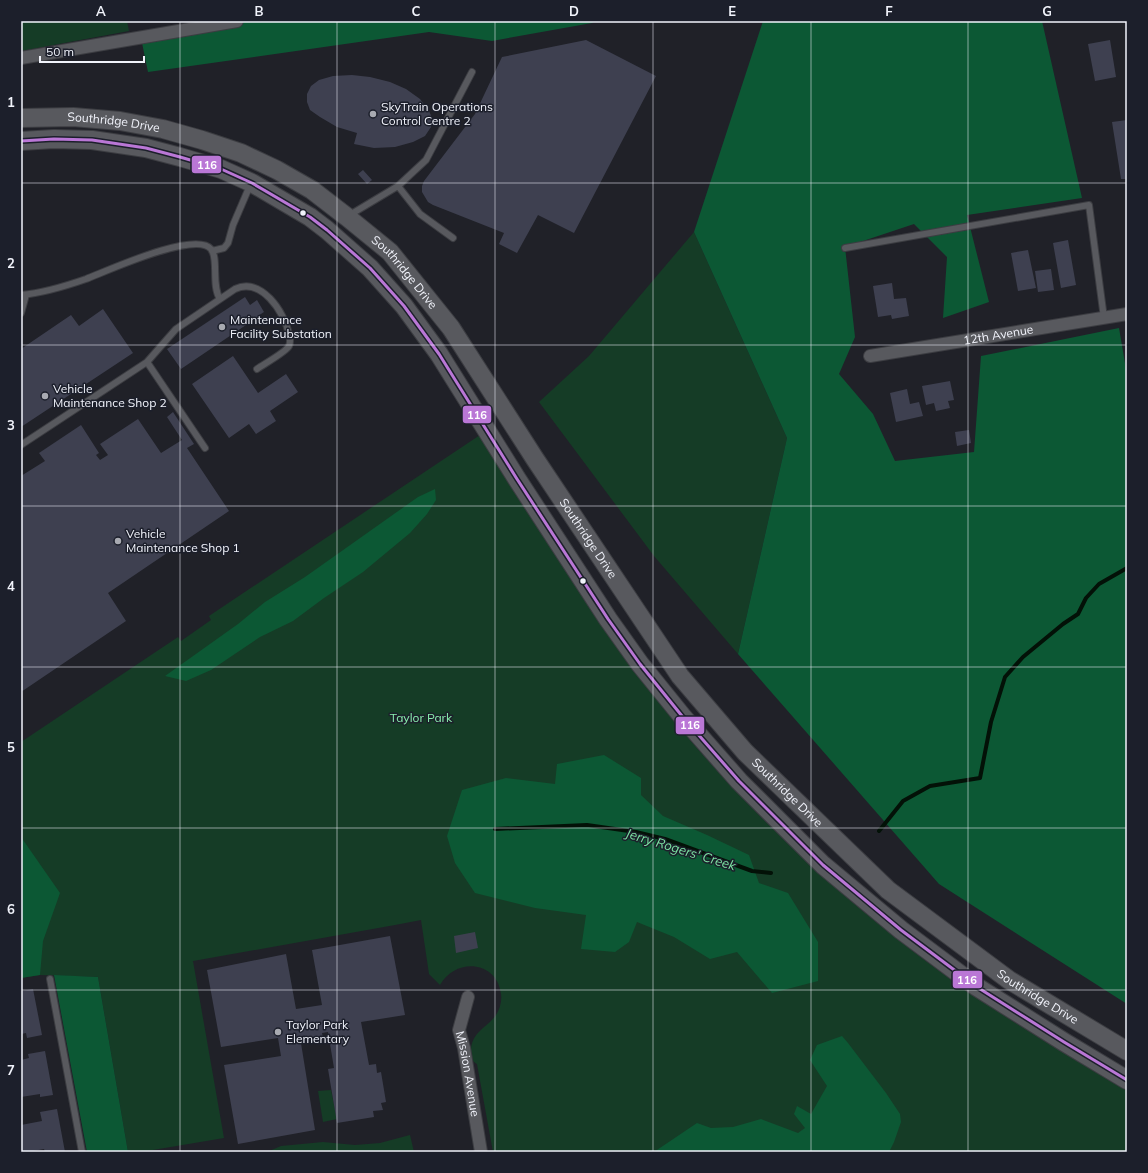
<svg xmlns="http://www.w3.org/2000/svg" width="1148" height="1173" viewBox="0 0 1148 1173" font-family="Mulish,sans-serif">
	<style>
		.green { fill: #153c26 }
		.forest { fill: #0c5834 }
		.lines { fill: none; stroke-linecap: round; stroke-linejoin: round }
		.stream { stroke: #031107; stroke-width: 4 }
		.building { fill: #3e4050 }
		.service-casing { stroke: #3c3d42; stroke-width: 8 }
		.minor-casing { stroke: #3c3d42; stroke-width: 14 }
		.secondary-casing { stroke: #3c3d42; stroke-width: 20 }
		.service { stroke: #58595e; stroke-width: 6 }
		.minor { stroke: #58595e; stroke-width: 12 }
		.secondary { stroke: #58595e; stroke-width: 18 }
		.bus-1-casing { stroke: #1c1f2b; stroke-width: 6 }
		.bus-1 { stroke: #ba77d6; stroke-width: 3 }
		.grid { fill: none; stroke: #f1f3fb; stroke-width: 1; stroke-opacity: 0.55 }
		.poi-dot { fill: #a8aab1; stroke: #1c1f2b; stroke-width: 1.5 }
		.bus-dot { fill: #f1f3fb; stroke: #1c1f2b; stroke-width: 1.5 }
		.labels { text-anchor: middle; stroke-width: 3; stroke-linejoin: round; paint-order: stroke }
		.poi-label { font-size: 12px; fill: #f1f3fb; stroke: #1c1f2b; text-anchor: start }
		.street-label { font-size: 12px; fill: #f1f3fb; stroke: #1c1f2b }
		.park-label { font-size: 12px; fill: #89f0ae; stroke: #1c1f2b }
		.water-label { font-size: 13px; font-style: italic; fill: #7de5a4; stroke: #1c1f2b }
		.line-badge { stroke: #1c1f2b; stroke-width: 1.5 }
		.badge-label { font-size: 11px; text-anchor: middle; font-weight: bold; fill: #fff }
		.neatline { fill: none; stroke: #f1f3fb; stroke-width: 1.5 }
		.grid-label { font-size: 13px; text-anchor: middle; font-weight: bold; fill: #f1f3fb }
	</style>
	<rect width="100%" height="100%" fill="#202128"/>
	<path class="green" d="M21 21H127L129 31 21 51Z
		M694 232 787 438 738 654 654 556 539 402 589 356Z
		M480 435C546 540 610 646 690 740 767 829 854 910 949 978 1006 1019 1067 1055 1127 1091V1152H493L477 1064C475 1063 472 1060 471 1058 471 1057 471 1052 471 1051 471 1032 487 1028 496 1015 500 1009 502 1001 501 994 497 961 456 957 440 985L429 974 421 920 395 925 182 963 193 961 224 1138 141 1152H128L98 977 40 975 21 978V742L178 637 181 641 211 620 209 616Z
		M331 1090 337 1119 323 1122 318 1091Z
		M410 1135 414 1152H267L281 1146 323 1142 355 1145 380 1143Z"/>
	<path class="forest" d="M248 21H595L592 23 492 41 429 32 148 72 141 38Z
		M763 21H1042L1082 198 967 215 989 302 943 318 947 257 914 224 845 247 855 337 839 374 873 414 895 461 974 452 981 356 1119 328 1127 375V1004L939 884 738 654 787 438 694 232Z
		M435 489 436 500 427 514 410 533 363 572 324 598 293 621 260 637 211 670 186 681 165 676 238 624 265 602 305 577 418 497Z
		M604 755 641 778V795L663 816 707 835 749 855 759 883 788 893 818 942V981L772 993 737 952 710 959 674 937 637 922 629 942 615 952 581 949 586 915 535 908 475 893 455 863 447 836 462 790 506 778 555 784 557 764Z
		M21 837 60 893 43 941 40 975 21 978Z
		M54 975 98 977 128 1152H87Z
		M842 1036 848 1043 886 1093 900 1114 901 1122 894 1142 889 1152H654L697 1123 711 1128 733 1127 761 1119 798 1133 805 1128 794 1114 797 1106 811 1114 827 1086 810 1060 817 1045Z"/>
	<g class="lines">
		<path class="stream" d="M495 829 587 825 636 832 665 839 752 871 771 873
			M879 831 903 801 930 786 980 778 991 722 1005 677 1023 657 1063 624 1078 614 1086 598 1099 584 1127 568"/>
	</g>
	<path class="building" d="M586 40 656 76 574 233 538 215 517 253 499 244 504 233 433 205 428 202 422 192V186L424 181 475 114 502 57Z
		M1110 40 1116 77 1095 81 1088 44Z
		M352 75 370 77 390 82 406 89 420 99 429 111 432 118 431 127 425 136 413 142 395 147 374 148 354 144 357 133 337 127 320 117 310 110 307 102V94L311 86 319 80 333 76Z
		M1127 120V179H1121L1112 122Z
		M363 170 372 180 367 184 358 174Z
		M1068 240 1076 285 1061 288 1053 243Z
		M1028 250 1036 288 1018 291 1011 253Z
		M1051 269 1054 290 1038 292 1035 271Z
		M892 283 894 299 906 298 909 316 892 319 891 315 878 317 873 286Z
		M245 297 250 305 257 300 264 312 258 316V317L181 369 167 349Z
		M103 309 133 353 21 427V349L71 315 79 326Z
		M233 356 258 393 286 374 298 392 270 411 276 421 256 434 249 424 229 438 192 384Z
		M950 381 954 400 948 401 950 408 936 411 934 403 926 405 922 386Z
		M907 389 910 404 919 402 923 416 896 422 890 393Z
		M173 412 194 444 187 448 229 511 108 593 126 621 21 692V476L45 461 39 453 81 425 99 453 96 455 100 460 108 455 100 444 138 419 161 453 182 440 167 417Z
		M969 430 971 443 957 446 955 432Z
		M475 932 478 948 456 953 454 936Z
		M390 936 405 1015 361 1022 369 1065 376 1064 377 1073 381 1072 386 1102 381 1103 383 1110 373 1111 374 1117 337 1123 328 1069 334 1068 328 1032 322 1033 323 1038 306 1041 305 1036 300 1037 315 1130 238 1144 224 1065 281 1056 278 1038 221 1047 207 970 286 954 296 1009 322 1005 312 950Z
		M33 989 42 1035 27 1038 26 1033 21 1034V991Z
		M45 1051 53 1095 40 1097V1094L21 1097V1060L29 1058 28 1054Z
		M57 1109 65 1152H45L44 1149 28 1152H21V1125L42 1121 40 1112Z"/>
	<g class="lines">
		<g class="service-casing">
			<path id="service" d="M398 186 420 214 453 238
				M348 216 398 186 426 160 472 72
				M845 248 1089 205 1104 318
				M212 251 224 248 228 243 233 225 251 183
				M21 295C43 293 66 286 86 279 107 271 196 230 211 249 219 258 211 286 220 299
				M21 313 26 295
				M147 362 205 448
				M21 445 147 362 176 329 235 289C261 277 284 311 289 334 290 338 291 342 289 346 286 352 264 364 257 369
				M50 979 82 1152"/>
		</g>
		<g class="minor-casing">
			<g id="minor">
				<path d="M21 58 237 21"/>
				<path id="s1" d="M870 356 1127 314"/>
				<path id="s2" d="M468 997 459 1030 464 1048 481 1152"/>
			</g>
		</g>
		<g class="secondary-casing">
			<g id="secondary">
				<path id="s3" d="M21 118 73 117 120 121 163 129 202 140 241 153 277 170 312 190 347 217 390 252 451 328 535 459 680 676 745 752 888 890 1009 980 1127 1051"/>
				<path d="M21 141 54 139 92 140 146 148 180 157 221 169 252 183 310 217 327 230 370 268 404 306 439 354 517 479 608 619 640 664 682 716 739 781 823 865 901 930 977 987 1064 1042 1127 1080"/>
			</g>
		</g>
		<use href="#service" class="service"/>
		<use href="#minor" class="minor"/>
		<use href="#secondary" class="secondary"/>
		<g class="bus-1-casing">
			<path id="bus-1" d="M21 141 54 139 92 140 146 148 180 157 221 169 252 183 310 217 327 230 370 268 404 306 439 354 517 479 608 619 640 664 682 716 739 781 823 865 901 930 977 987 1064 1042 1127 1080"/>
		</g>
		<use href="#bus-1" class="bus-1"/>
	</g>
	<path class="grid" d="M180 21V1152M337 21V1152M495 21V1152M653 21V1152M811 21V1152M968 21V1152M21 183H1127M21 345H1127M21 506H1127M21 667H1127M21 828H1127M21 990H1127"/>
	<g class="poi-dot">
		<circle cx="373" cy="114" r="4"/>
		<circle cx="222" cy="327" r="4"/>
		<circle cx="45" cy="396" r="4"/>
		<circle cx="118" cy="541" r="4"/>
		<circle cx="278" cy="1032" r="4"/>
	</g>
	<g class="bus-dot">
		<circle cx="303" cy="213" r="3.5"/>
		<circle cx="583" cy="581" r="3.5"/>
	</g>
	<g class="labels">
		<g class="poi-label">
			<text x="381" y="111">SkyTrain Operations<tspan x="381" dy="14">Control Centre 2</tspan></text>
			<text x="230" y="324">Maintenance<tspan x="230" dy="14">Facility Substation</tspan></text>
			<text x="53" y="393">Vehicle<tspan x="53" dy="14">Maintenance Shop 2</tspan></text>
			<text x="126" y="538">Vehicle<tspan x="126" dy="14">Maintenance Shop 1</tspan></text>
			<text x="286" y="1029">Taylor Park<tspan x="286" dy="14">Elementary</tspan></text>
		</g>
		<g class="street-label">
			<text dy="4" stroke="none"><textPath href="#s3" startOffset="93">Southridge Drive</textPath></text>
			<text dy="4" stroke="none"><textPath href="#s3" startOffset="429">Southridge Drive</textPath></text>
			<text dy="4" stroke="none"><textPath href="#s1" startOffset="130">12th Avenue</textPath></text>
			<text dy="4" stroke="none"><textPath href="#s3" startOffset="753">Southridge Drive</textPath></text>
			<text dy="4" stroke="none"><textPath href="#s3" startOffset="1077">Southridge Drive</textPath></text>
			<text dy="4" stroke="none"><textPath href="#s3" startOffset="1401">Southridge Drive</textPath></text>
			<text dy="4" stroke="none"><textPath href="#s2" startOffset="79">Mission Avenue</textPath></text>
		</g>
		<g class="park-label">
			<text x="421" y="722">Taylor Park</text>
		</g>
		<g class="water-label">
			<text transform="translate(681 849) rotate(17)" y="5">Jerry Rogers' Creek</text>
		</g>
	</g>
	<g class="line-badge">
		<rect x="191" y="155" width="31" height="19" rx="4" fill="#ba77d6"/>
		<rect x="462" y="405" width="30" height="19" rx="4" fill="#ba77d6"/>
		<rect x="675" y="716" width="30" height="19" rx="4" fill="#ba77d6"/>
		<rect x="952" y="970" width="31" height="19" rx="4" fill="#ba77d6"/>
	</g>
	<g class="badge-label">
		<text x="207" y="169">116</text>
		<text x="477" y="419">116</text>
		<text x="690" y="729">116</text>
		<text x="967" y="984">116</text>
	</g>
	<rect width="1148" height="1173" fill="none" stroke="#1c1f2b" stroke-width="44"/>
	<path d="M40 56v6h104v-6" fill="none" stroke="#f1f3fb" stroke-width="2"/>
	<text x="46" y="56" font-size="12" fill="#f1f3fb" stroke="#1c1f2b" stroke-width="3" paint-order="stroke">50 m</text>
	<rect x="22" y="22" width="1104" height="1129" class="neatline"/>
	<g class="grid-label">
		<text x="101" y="16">A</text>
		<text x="259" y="16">B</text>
		<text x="416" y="16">C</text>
		<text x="574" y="16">D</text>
		<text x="732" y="16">E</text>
		<text x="889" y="16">F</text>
		<text x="1047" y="16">G</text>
		<text x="11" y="107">1</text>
		<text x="11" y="268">2</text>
		<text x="11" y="430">3</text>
		<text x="11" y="591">4</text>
		<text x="11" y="752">5</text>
		<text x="11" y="914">6</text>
		<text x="11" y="1075">7</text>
	</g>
</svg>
